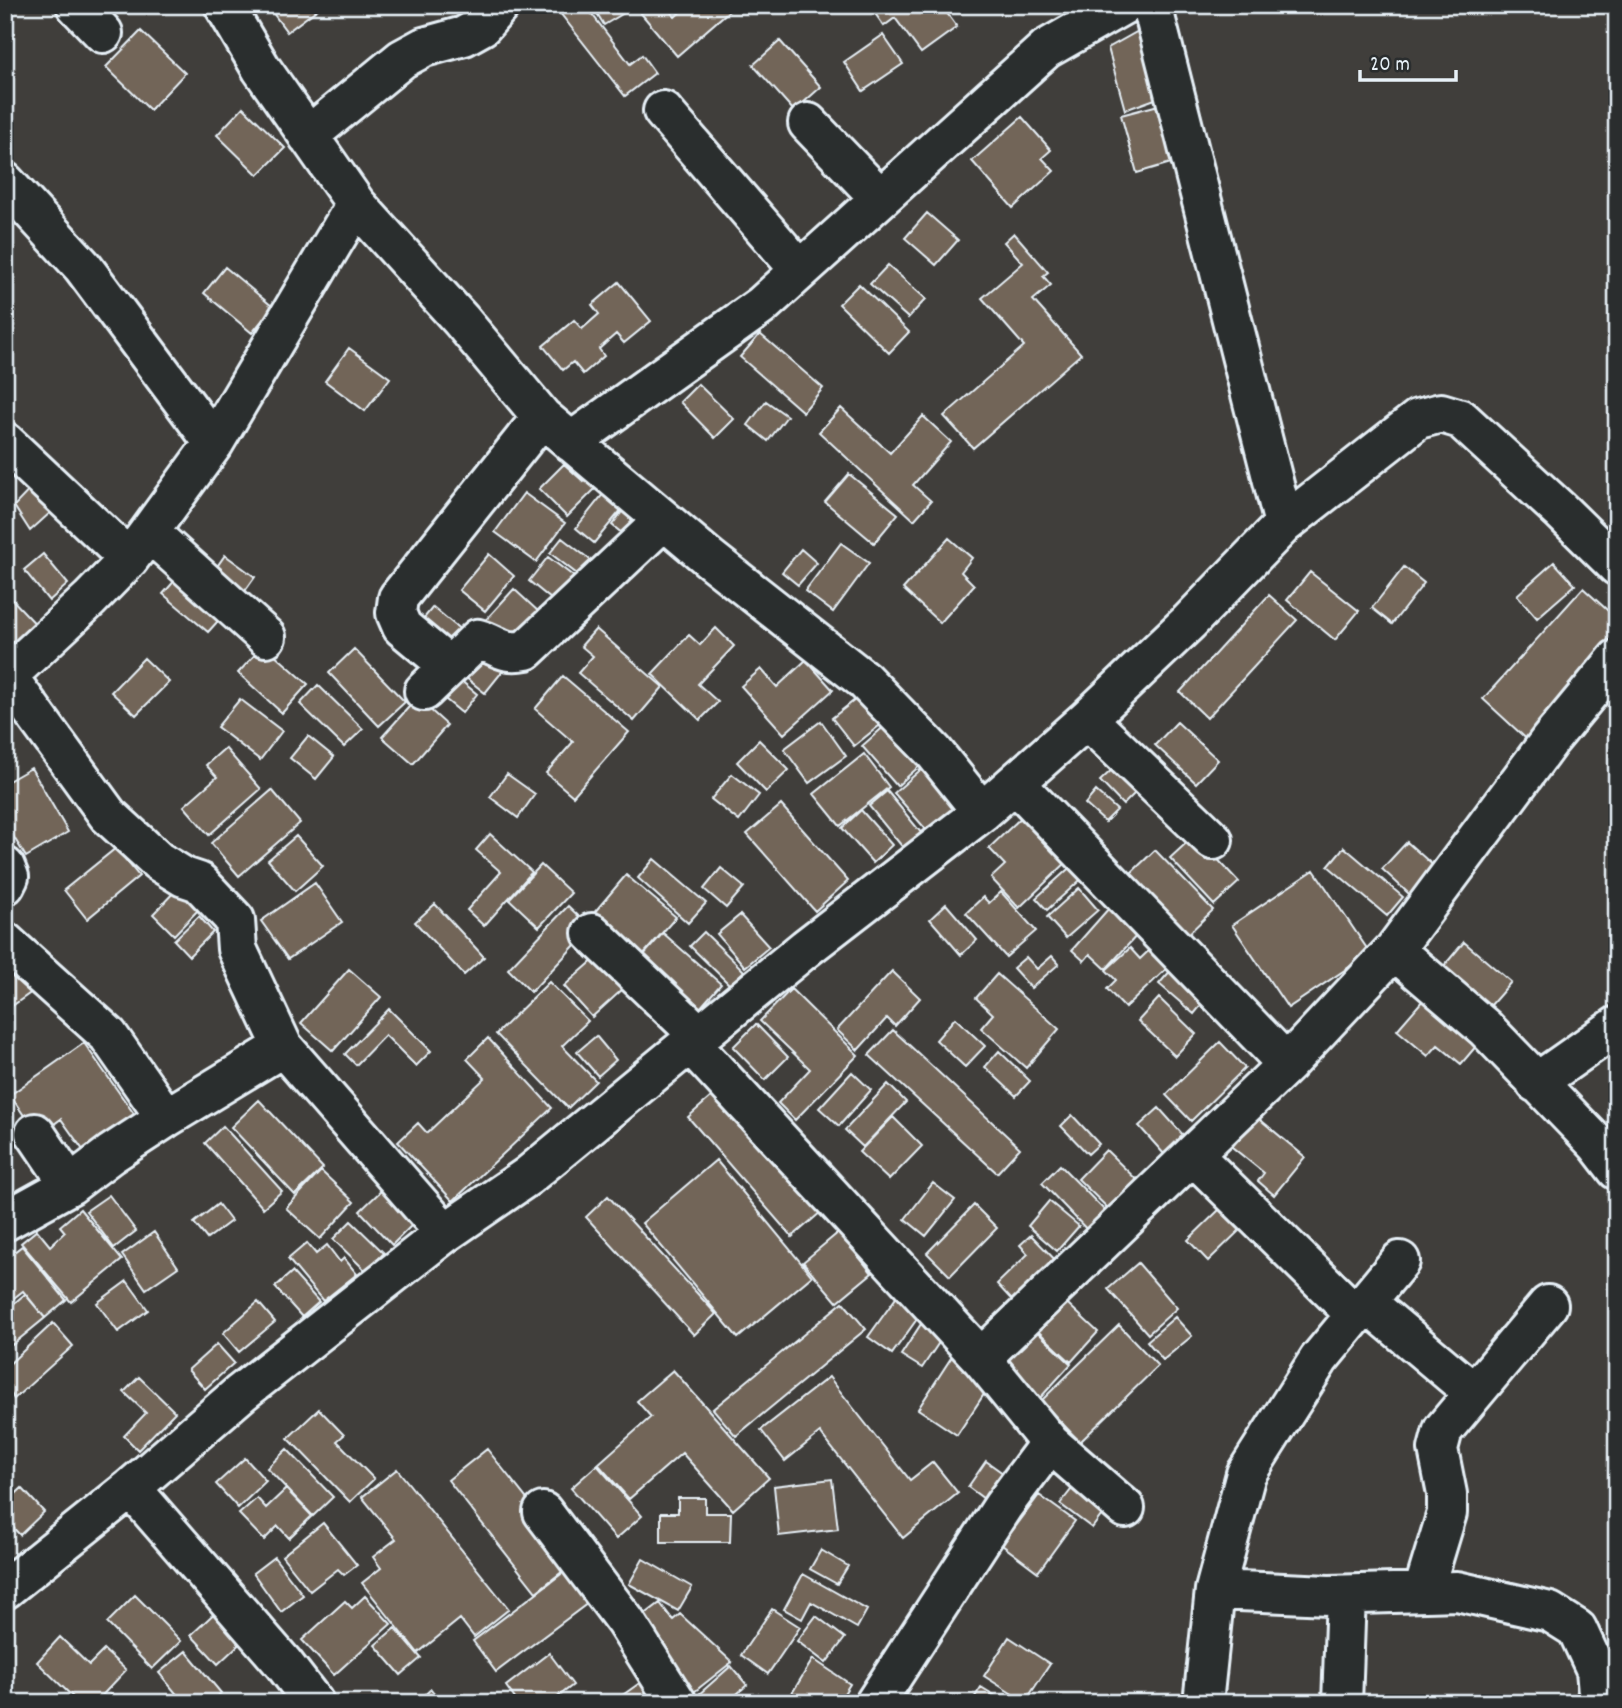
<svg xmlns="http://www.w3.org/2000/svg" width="1622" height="1708" viewBox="0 0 1622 1708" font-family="Dekko,sans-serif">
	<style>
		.building { fill: #726558; stroke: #e8f1f8; stroke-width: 2 }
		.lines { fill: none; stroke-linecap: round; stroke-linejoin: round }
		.minor-casing { stroke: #e8f1f8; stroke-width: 44 }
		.minor { stroke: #2a2d2e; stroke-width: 38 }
	</style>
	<rect width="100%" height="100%" fill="#403e3b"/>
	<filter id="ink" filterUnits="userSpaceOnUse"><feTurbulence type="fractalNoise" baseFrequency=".0143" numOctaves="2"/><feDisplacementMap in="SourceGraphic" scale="14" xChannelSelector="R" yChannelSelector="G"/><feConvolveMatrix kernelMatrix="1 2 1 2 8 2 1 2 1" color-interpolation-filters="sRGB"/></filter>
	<g filter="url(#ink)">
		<path class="building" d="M267 5H323L287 32Z
			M571 5H585L630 64 642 55 655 73 625 96 560 13Z
			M592 5H626L629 10 604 25Z
			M645 5H665L675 17 688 5H726L730 10 677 56 639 11Z
			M869 5H941L957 27 921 53 895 18 884 26Z
			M1149 25 1166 95 1125 110 1108 48Z
			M141 31 185 73 150 110 106 67Z
			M883 35 903 64 863 91 844 62Z
			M780 41 821 87 794 111 753 65Z
			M1166 103 1181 160 1137 173 1121 115Z
			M243 107 285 148 258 175 217 135Z
			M1022 117 1051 150 1042 158 1054 171 1013 208 972 161Z
			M927 213 958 240 936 265 905 238Z
			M1014 233 1048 272 1043 276 1051 285 1033 300 1081 354 973 448 944 416 1024 346 982 298 1023 263 1004 242Z
			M888 265 926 299 908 318 870 284Z
			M225 267 273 307 252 333 204 293Z
			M619 282 651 321 624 343 616 334 599 349 604 356 583 374 573 362 563 370 543 346 574 320 582 329 599 314 592 305Z
			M859 284 909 332 889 353 839 304Z
			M760 334 823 388 803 412 740 357Z
			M349 348 390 378 365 411 325 381Z
			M698 384 734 419 715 438 680 402Z
			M766 401 787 416 768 441 748 425Z
			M841 408 890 453 923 416 951 442 913 485 931 501 914 520 819 432Z
			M564 464 583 481 596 468 606 478 567 517 539 489Z
			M849 474 898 514 874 543 825 502Z
			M38 481 61 503 30 531 14 506Z
			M612 483 631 498 594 543 576 528Z
			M524 493 565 523 536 562 495 532Z
			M625 508 647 527 634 543 612 525Z
			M562 538 602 569 590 584 550 553Z
			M949 538 972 558 961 572 974 585 940 623 903 589Z
			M841 543 869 563 833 612 805 591Z
			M801 549 817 563 798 585 782 572Z
			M43 554 68 584 49 601 24 570Z
			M489 554 514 576 485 611 459 590Z
			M225 555 255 577 237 602 207 581Z
			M548 557 581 582 562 608 529 581Z
			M1554 562 1575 585 1537 618 1517 595Z
			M1404 567 1424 583 1392 624 1372 608Z
			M1310 572 1359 611 1335 640 1287 600Z
			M177 578 228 610 208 632 163 594Z
			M1583 588 1617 619V654L1533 745 1483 699Z
			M514 589 539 612 508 645 483 623Z
			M8 595 45 634 5 653V598Z
			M1269 595 1297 620 1207 718 1180 692Z
			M433 607 468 636 450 658 415 629Z
			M716 628 734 646 698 684 718 702 700 720 652 674 689 635 700 645Z
			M596 629 663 687 634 721 578 673 593 656 581 646Z
			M264 645 308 684 282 713 238 673Z
			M480 646 506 667 485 693 460 673Z
			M354 649 405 702 379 726 329 673Z
			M144 658 169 682 136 715 111 692Z
			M806 660 833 690 784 734 741 686 761 669 777 687Z
			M449 671 477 694 462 713 434 690Z
			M563 676 629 732 573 796 546 773 573 742 535 709Z
			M318 685 363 729 344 747 300 704Z
			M869 689 890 717 854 746 832 718Z
			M417 698 447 725 413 764 382 737Z
			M240 699 282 731 260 760 217 727Z
			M821 721 846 756 809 783 784 749Z
			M1177 722 1218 760 1196 783 1155 745Z
			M888 723 923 763 897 786 862 746Z
			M308 736 334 757 316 779 290 758Z
			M759 740 789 770 766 792 737 762Z
			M225 748 261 789 209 835 184 806 217 777 206 765Z
			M864 754 889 787 840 826 814 794Z
			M933 759 968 800 930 834 894 793Z
			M1117 765 1139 789 1123 805 1100 781Z
			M31 768 68 832 26 857 5 823V783Z
			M507 774 535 794 518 818 490 797Z
			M732 774 759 795 739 821 711 799Z
			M272 790 300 823 239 876 211 843Z
			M887 791 923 835 905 850 869 806Z
			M1096 791 1117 810 1105 822 1085 804Z
			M781 805 848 881 815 911 747 834Z
			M861 810 892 845 873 863 842 828Z
			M1027 812 1071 858 1019 908 991 878 1005 865 989 848Z
			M490 834 532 872 484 926 467 910 501 872 476 850Z
			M1195 835 1239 882 1214 905 1170 858Z
			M296 836 323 866 295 891 268 860Z
			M1407 842 1445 876 1420 904 1382 869Z
			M1344 847 1403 897 1387 916 1328 866Z
			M116 848 139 876 87 919 64 890Z
			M1155 850 1213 910 1176 946 1128 876Z
			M654 859 706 903 688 923 638 878Z
			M1076 862 1087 874 1047 910 1036 898Z
			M541 865 571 893 539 927 509 899Z
			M721 868 744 887 726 908 704 889Z
			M1314 870 1370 953 1288 1008 1232 925Z
			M626 875 676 917 642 956 593 914Z
			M315 883 342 922 288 959 261 921Z
			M178 888 199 909 174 935 153 914Z
			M1079 888 1098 910 1066 938 1047 917Z
			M1001 892 1036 931 1006 957 966 913 983 897 989 903Z
			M435 904 484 957 464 975 415 922Z
			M946 904 977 940 961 955 930 919Z
			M568 906 591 928 531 992 508 969Z
			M1109 908 1138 934 1106 969 1090 954 1084 961 1072 950Z
			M740 915 769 947 745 967 717 934Z
			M199 916 213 932 189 956 174 940Z
			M704 932 744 971 730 985 690 946Z
			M663 933 721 984 700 1008 642 957Z
			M1161 939 1178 958 1125 1008 1107 989 1116 980 1106 970 1130 948 1140 959Z
			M1464 942 1511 982 1484 1013 1438 973Z
			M1052 956 1059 964 1031 988 1013 968 1026 957 1037 969Z
			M596 958 623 989 592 1017 564 986Z
			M1178 962 1213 991 1194 1014 1159 984Z
			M20 967 36 989 5 1011V978Z
			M349 969 381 997 333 1051 301 1023Z
			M892 971 920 998 895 1026 887 1018 858 1050 837 1030Z
			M997 974 1059 1029 1026 1068 981 1028 993 1014 976 998Z
			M549 982 588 1021 562 1046 596 1081 568 1108 496 1034Z
			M791 989 858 1055 795 1120 778 1103 810 1069 760 1021Z
			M1430 992 1483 1038 1461 1064 1438 1045 1428 1056 1397 1030Z
			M1159 998 1196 1034 1175 1056 1138 1021Z
			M389 1009 431 1051 416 1066 385 1035 356 1065 345 1054Z
			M955 1018 985 1046 965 1067 936 1040Z
			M756 1024 788 1057 765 1080 733 1047Z
			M893 1030 1020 1148 997 1173 869 1055Z
			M596 1036 616 1060 598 1076 577 1052Z
			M488 1038 552 1108 453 1201 398 1142 418 1123 427 1133 485 1078 467 1059Z
			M1220 1042 1245 1068 1191 1121 1166 1095Z
			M84 1043 144 1128 93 1164 61 1119 38 1136 10 1095Z
			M999 1051 1030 1081 1016 1096 985 1067Z
			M852 1072 871 1090 839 1126 819 1108Z
			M888 1084 906 1102 863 1147 845 1130Z
			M717 1092 821 1212 792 1237 688 1117Z
			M259 1100 323 1168 295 1195 231 1127Z
			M1159 1108 1184 1136 1164 1154 1139 1126Z
			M1072 1115 1099 1144 1088 1154 1061 1126Z
			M893 1117 922 1146 889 1180 859 1152Z
			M1257 1117 1305 1157 1274 1195 1258 1181 1264 1173 1232 1147Z
			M223 1126 282 1191 263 1208 205 1143Z
			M1106 1150 1146 1189 1118 1218 1078 1179Z
			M716 1160 812 1276 738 1338 642 1223Z
			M1060 1165 1112 1218 1093 1236 1042 1183Z
			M321 1171 354 1202 320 1239 286 1208Z
			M933 1183 955 1200 926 1236 905 1219Z
			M383 1189 415 1222 392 1245 360 1211Z
			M109 1195 136 1231 114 1248 86 1211Z
			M608 1196 716 1314 694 1335 586 1217Z
			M1049 1201 1079 1226 1057 1251 1028 1226Z
			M218 1204 231 1221 207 1239 194 1223Z
			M974 1205 997 1228 950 1276 927 1253Z
			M1221 1208 1241 1229 1208 1261 1188 1240Z
			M80 1209 122 1260 71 1302 21 1243 37 1230 50 1246 65 1232 60 1226Z
			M351 1221 384 1253 367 1272 333 1239Z
			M154 1232 178 1267 146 1289 122 1255Z
			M839 1232 872 1273 837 1302 803 1262Z
			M1031 1235 1064 1269 1021 1310 997 1284 1028 1254 1020 1245Z
			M307 1243 316 1254 327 1245 340 1262 344 1258 357 1274 323 1301 288 1259Z
			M22 1246 66 1300 45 1318 23 1291 5 1305V1259Z
			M1138 1263 1177 1308 1148 1334 1108 1289Z
			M292 1272 319 1302 302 1317 275 1287Z
			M127 1281 148 1310 118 1332 97 1303Z
			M1054 1291 1098 1332 1071 1362 1027 1321Z
			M25 1294 45 1318 12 1345 5 1336V1311Z
			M898 1295 922 1312 892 1354 868 1337Z
			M258 1302 275 1322 239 1352 223 1333Z
			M843 1302 866 1329 736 1436 713 1409Z
			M1175 1317 1192 1336 1163 1360 1147 1341Z
			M1026 1321 1071 1364 1040 1398 995 1355Z
			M53 1323 73 1346 14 1399 5 1383V1368Z
			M921 1324 942 1338 922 1368 901 1355Z
			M1119 1325 1158 1366 1080 1442 1041 1401Z
			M962 1341 994 1379 957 1435 918 1409Z
			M217 1344 234 1363 205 1389 188 1370Z
			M673 1370 769 1478 733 1510 682 1453 629 1499 598 1464 651 1417 637 1401Z
			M139 1377 175 1412 138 1450 124 1436 146 1413 124 1392Z
			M829 1377 910 1480 933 1462 958 1493 903 1538 820 1433 785 1461 761 1430Z
			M319 1409 344 1435 337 1441 374 1479 350 1502 288 1438Z
			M287 1449 333 1497 313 1516 267 1468Z
			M487 1449 576 1561 536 1592 448 1480Z
			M245 1458 266 1481 238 1508 216 1484Z
			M986 1461 1014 1481 995 1507 968 1487Z
			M597 1465 642 1516 616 1539 571 1488Z
			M397 1469 509 1609 474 1637 460 1619 418 1653 362 1583 381 1568 373 1557 396 1539 362 1497Z
			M1082 1476 1113 1500 1092 1528 1060 1504Z
			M832 1479 838 1529 779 1536 774 1486Z
			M22 1488 44 1512 20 1535 5 1519V1504Z
			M286 1489 312 1516 289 1538 278 1526 264 1540 239 1514 257 1498 266 1508Z
			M1039 1495 1075 1521 1038 1572 1002 1545Z
			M678 1498H705V1513H731L730 1542H661V1513H678Z
			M323 1523 357 1565 344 1575 338 1569 310 1591 282 1556Z
			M821 1550 848 1566 837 1584 810 1569Z
			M274 1557 303 1595 281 1612 253 1573Z
			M643 1559 692 1587 678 1611 629 1584Z
			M564 1572 588 1603 496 1672 473 1641Z
			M803 1574 867 1610 857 1628 811 1602 802 1619 784 1609Z
			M135 1595 181 1641 152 1669 107 1623Z
			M365 1596 391 1624 334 1675 302 1640 345 1601 352 1608Z
			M660 1603 673 1620 680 1614 732 1662 680 1703 631 1625Z
			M222 1606 248 1636 218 1664 191 1635Z
			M772 1609 800 1627 768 1674 741 1655Z
			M816 1616 845 1638 826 1663 797 1641Z
			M395 1628 421 1658 401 1675 375 1645Z
			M60 1637 89 1665 104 1650 126 1670 95 1703H79L37 1662Z
			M1009 1637 1050 1664 1025 1702 984 1676Z
			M186 1651 221 1693 210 1703H184L159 1673Z
			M549 1653 573 1685 550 1703H518L506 1686Z
			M813 1659 850 1684 838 1703H786Z
			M731 1666 747 1685 727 1703H689Z
			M648 1677 658 1703H624L620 1697Z
			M981 1687 1007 1703H971Z
			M431 1689 442 1703H416Z
			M111 1695 117 1703H103Z"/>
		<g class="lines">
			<g class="minor-casing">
				<path id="minor" d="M76 5 103 33
					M224 5 261 68 356 204 461 320 542 417 709 558 864 680 934 752 982 812
					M1152 5 1284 524
					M663 111 800 270
					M808 123 880 198
					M308 136 402 59 424 47 464 36 482 26 500 5
					M5 182 83 267 214 443
					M5 442 129 559
					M571 442 761 306 1046 49 1123 5
					M149 532 266 637
					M449 666 402 627 396 613 398 598 542 417
					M7 676 108 815 158 861 184 877 199 882 235 920 237 949 283 1047
					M5 678 90 599 129 559 149 532 214 443 356 204
					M424 691 478 639C498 645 503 655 526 650L664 520
					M1087 719 1213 840
					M1015 783 1287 1064
					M5 867 9 877 5 885
					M592 933 699 1035
					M5 942 108 1035 166 1118
					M1394 950 1485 1028 1597 1144 1617 1170
					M690 1043 981 1358 1050 1443 1003 1506 875 1703
					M1536 1083 1617 1026
					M35 1133 70 1185
					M1193 1155 1356 1315
					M5 1221 70 1185 111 1154 166 1118 283 1047 445 1233
					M1366 1302 1474 1393
					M981 1358 1287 1064 1394 950 1550 740 1617 659
					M1050 1443 1125 1508
					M131 1488 284 1664 314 1703
					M543 1512 625 1621 677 1703
					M5 1589 131 1488 241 1393 445 1233 528 1176 806 948 982 812 1087 719 1189 622 1284 524 1418 419 1441 413 1461 419 1561 511 1617 566
					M1215 1590 1246 1474 1319 1359 1400 1261
					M1423 1592 1447 1513V1494L1438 1449 1443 1430 1548 1305
					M1203 1703 1215 1590 1329 1595 1457 1591 1550 1612 1577 1629 1596 1670 1599 1703
					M1342 1703 1346 1595"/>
			</g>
			<use href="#minor" class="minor"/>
		</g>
	</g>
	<rect width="1622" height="1708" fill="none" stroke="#2a2d2e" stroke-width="28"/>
	<rect x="14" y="14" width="1594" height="1680" fill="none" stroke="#e8f1f8" stroke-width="2.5" filter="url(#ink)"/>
	<path d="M1360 70v10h96v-10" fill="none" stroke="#e8f1f8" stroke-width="3.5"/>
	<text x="1370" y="70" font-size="21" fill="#e8f1f8" stroke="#2a2d2e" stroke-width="5" paint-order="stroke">20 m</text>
</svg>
